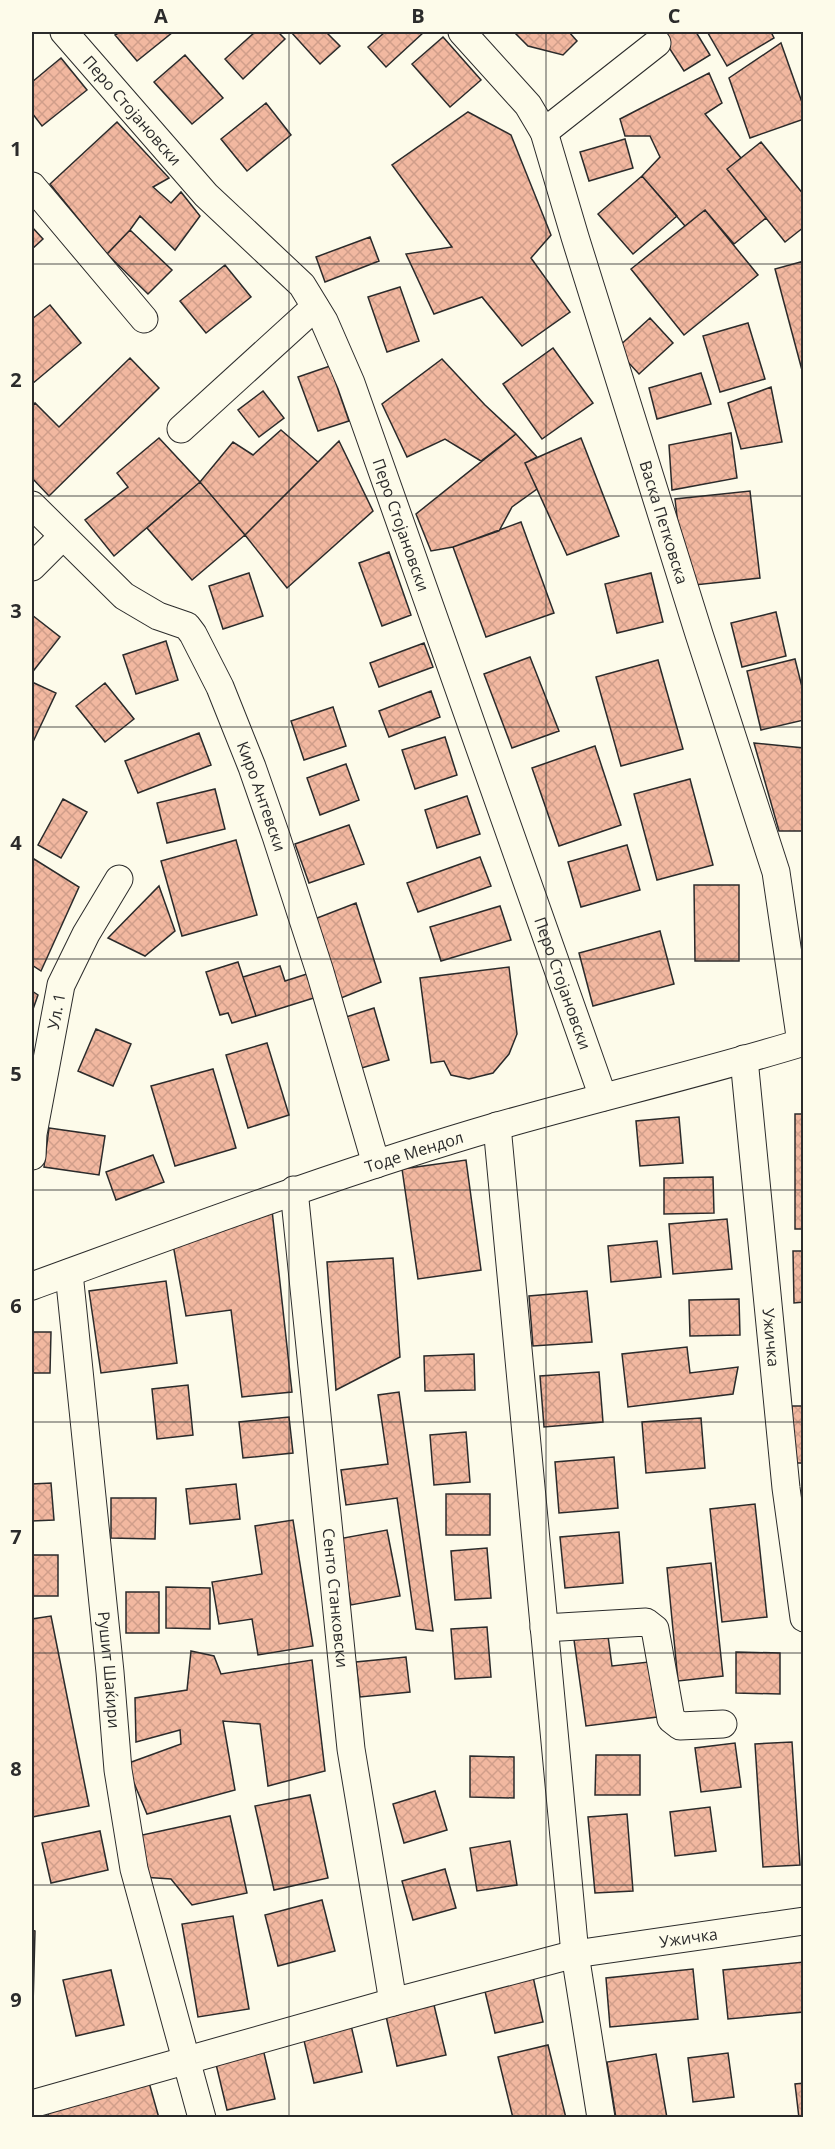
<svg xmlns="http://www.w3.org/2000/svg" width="835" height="2149" viewBox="0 0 835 2149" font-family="'Open Sans',sans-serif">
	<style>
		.building { fill: url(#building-cross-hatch); stroke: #2b2b2b; stroke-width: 1.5 }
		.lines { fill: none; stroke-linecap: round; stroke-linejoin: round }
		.street-casing { stroke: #2b2b2b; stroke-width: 29 }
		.street { stroke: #fdfbea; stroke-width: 27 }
		.grid { fill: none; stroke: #2b2b2b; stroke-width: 1.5; stroke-opacity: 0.55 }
		.labels { text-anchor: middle; stroke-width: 4.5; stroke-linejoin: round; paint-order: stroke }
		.street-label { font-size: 16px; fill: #2b2b2b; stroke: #fdfbea }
		.neatline { fill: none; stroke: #2b2b2b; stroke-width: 2 }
		.grid-label { font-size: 20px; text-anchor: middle; font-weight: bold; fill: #2b2b2b }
	</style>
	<defs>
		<pattern id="building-cross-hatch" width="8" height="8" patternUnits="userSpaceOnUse" patternTransform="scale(1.5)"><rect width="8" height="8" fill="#f2b8a0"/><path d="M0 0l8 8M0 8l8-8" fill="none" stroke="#d09e8a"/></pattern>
	</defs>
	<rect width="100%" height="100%" fill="#fdfbea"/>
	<path class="building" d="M120 32H173L137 61 115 35Z
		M255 32H278L285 39 243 79 225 59Z
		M291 32H326L340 46 320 64Z
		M385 32H424L386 67 368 47Z
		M514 32H569L577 41 563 55 528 46Z
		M659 32H696L710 55 684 71Z
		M710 32H771L774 38 727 66 708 33Z
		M443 37 481 80 450 107 412 64Z
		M781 43 804 108V119L750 138 729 78Z
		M185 55 223 98 192 124 154 82Z
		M61 58 87 90 42 126 32 113V82Z
		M709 73 722 103 705 114 741 158 727 169 766 218 734 244 705 210 685 226 642 176 660 157 650 136H625L620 119Z
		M266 103 291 135 247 171 221 139Z
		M468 112 511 135 551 235 531 258 570 312 522 346 482 297 434 314 406 254 452 247 392 165Z
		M117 122 169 178 153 187 171 203 181 192 200 216 175 250 140 216 130 230 107 254 50 184Z
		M625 139 633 168 589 181 580 152Z
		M761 142 804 195V227L785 242 727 169Z
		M642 176 677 216 633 254 598 214Z
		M705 210 758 275 684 335 631 269Z
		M32 227 43 239 32 249Z
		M130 230 172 270 148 294 107 254Z
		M370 237 379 261 325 282 316 257Z
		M804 261V374H803L775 269Z
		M225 265 251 297 206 333 180 301Z
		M400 287 419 341 387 352 368 297Z
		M50 305 81 343 32 384V319Z
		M650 318 673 343 639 374 616 349Z
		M748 323 765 379 720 392 703 336Z
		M553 348 593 403 542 439 503 384Z
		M130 358 159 388 49 496 32 478V407L35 403 59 427Z
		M442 359 485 405 516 434 481 461 445 439 407 457 382 404Z
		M330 366 349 421 318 431 298 377Z
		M701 373 711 404 657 419 649 388Z
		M771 387 782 442 741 449 728 403Z
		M263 391 284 418 259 437 238 410Z
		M281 430 318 462 245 535 200 482 233 442 253 455Z
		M731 433 737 478 672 490 669 445Z
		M516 434 537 457 525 463 537 489 512 507 499 531 453 547 431 551 416 514Z
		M159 438 200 482 114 556 85 520 128 487 117 473Z
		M581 438 619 536 567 555 525 463Z
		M339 441 373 511 287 588 245 535Z
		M200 482 245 535 192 580 147 528Z
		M750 491 760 578 685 586 675 499Z
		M521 522 554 613 486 637 453 547Z
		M389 552 411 615 382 626 359 563Z
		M249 573 263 616 223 629 209 586Z
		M651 573 663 622 617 633 605 584Z
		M776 612 786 656 742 667 731 623Z
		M32 615 60 637 34 670 32 668Z
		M166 641 178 680 136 694 123 655Z
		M424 643 433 667 379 687 370 663Z
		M530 657 559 731 512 748 484 674Z
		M795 659 804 695V720L761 730 747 671Z
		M658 660 683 749 621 766 596 677Z
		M32 682 56 693 32 744Z
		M105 683 134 719 105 742 76 706Z
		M431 691 440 717 389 737 379 711Z
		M333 707 346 746 304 760 291 721Z
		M199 733 211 765 138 793 125 761Z
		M445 737 457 775 415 789 402 750Z
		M754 743 804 748V831H779Z
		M595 746 621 825 559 846 532 768Z
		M346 764 359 800 320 815 307 778Z
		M690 779 713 865 657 880 634 794Z
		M215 789 225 829 167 843 157 803Z
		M467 796 480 834 437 848 425 810Z
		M63 799 87 812 61 858 38 845Z
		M349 825 364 864 309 883 295 844Z
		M236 840 257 915 182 936 161 861Z
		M627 845 640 890 581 907 568 862Z
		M480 857 491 886 418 912 407 883Z
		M34 859 79 887 41 971 32 965V862Z
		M694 885H739V961H695Z
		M159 886 175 931 145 956 108 938Z
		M356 903 381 982 336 1000 312 920Z
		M500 906 511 940 441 961 430 927Z
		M660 931 674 984 593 1006 579 953Z
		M238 962 256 1016 232 1023 228 1013 220 1015 206 972Z
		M280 966 285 981 310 973 317 997 256 1016 243 977Z
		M509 967 517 1034 509 1054 493 1073 469 1079 451 1075 444 1061 431 1063 420 978Z
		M32 991 38 995 32 1012Z
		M374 1008 389 1060 358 1069 343 1018Z
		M96 1029 131 1044 113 1086 78 1071Z
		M267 1043 289 1115 248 1128 226 1055Z
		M213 1069 236 1148 175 1166 151 1086Z
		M795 1114H804V1229H795Z
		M679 1117 683 1163 640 1166 636 1121Z
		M49 1128 105 1136 99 1175 44 1167Z
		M153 1155 164 1182 116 1200 106 1172Z
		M466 1160 481 1270 418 1279 402 1169Z
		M713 1177 714 1213 664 1214V1178Z
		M272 1210 292 1392 242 1397 231 1310 186 1316 172 1239Z
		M727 1219 732 1269 673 1274 669 1224Z
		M657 1241 661 1277 611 1282 608 1246Z
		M793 1251H804V1302L794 1303Z
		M393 1258 400 1357 336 1390 327 1262Z
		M166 1281 177 1363 101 1373 89 1291Z
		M587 1291 592 1342 533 1346 529 1296Z
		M739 1299 740 1335 690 1336 689 1300Z
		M32 1332H51L50 1373H32Z
		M687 1347 690 1373 738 1367 733 1394 628 1407 622 1354Z
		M474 1354 475 1390 425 1391 424 1356Z
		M599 1372 603 1422 544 1427 540 1376Z
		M188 1385 193 1435 157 1439 152 1389Z
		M399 1392 433 1631 416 1629 397 1498 346 1505 341 1470 388 1464 378 1395Z
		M792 1406H804V1463H793Z
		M289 1417 293 1453 243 1458 239 1422Z
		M701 1418 705 1468 646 1473 642 1422Z
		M466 1432 470 1482 434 1485 430 1435Z
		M614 1457 618 1508 559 1513 555 1462Z
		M51 1483 54 1520 32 1521V1484Z
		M236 1484 240 1519 190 1524 186 1489Z
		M446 1494H490V1535H446Z
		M111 1498H156L155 1539 111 1538Z
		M755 1504 767 1617 722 1622 710 1509Z
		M293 1520 313 1646 258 1655 252 1619 219 1624 212 1582 262 1574 255 1526Z
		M387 1530 400 1596 351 1605 338 1539Z
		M619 1532 623 1583 565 1588 560 1537Z
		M487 1548 491 1598 455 1600 451 1551Z
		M32 1555H58V1596H32Z
		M711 1563 723 1676 678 1681 667 1568Z
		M166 1587 210 1588V1629L166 1628Z
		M126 1592H159V1633H126Z
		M51 1616 89 1806 32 1817V1619Z
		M487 1627 491 1677 455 1679 451 1629Z
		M608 1636 612 1666 649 1662 657 1717 586 1726 574 1640Z
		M191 1651 214 1656 221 1674 312 1660 325 1771 268 1786 260 1724 223 1721 235 1790 147 1814 126 1764 181 1744 180 1730 136 1742 135 1698 187 1690Z
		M736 1652 780 1653V1694L736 1693Z
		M406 1657 410 1692 360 1697 356 1662Z
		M792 1742 800 1865 763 1867 755 1744Z
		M735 1743 741 1787 701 1792 695 1748Z
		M596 1755H640V1795H595Z
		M470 1756 514 1757V1798L470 1797Z
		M435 1791 447 1830 404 1843 393 1804Z
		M310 1795 328 1878 274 1890 255 1806Z
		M710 1807 716 1851 675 1856 670 1812Z
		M627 1814 633 1891 595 1893 588 1817Z
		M230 1816 247 1893 192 1905 171 1879 142 1877 133 1837Z
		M100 1831 108 1870 51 1883 42 1843Z
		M510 1841 517 1885 477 1891 470 1848Z
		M445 1869 456 1908 413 1920 402 1881Z
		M322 1900 335 1951 278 1966 265 1915Z
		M233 1916 249 2009 198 2017 182 1924Z
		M32 1930 35 1931 32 2043Z
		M804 1962V2012L728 2019 723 1970Z
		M693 1969 698 2019 610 2027 606 1978Z
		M111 1970 124 2025 76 2036 63 1980Z
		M532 1972 543 2022 495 2033 483 1983Z
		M434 2005 446 2055 397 2066 386 2016Z
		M350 2021 362 2072 314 2083 302 2032Z
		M548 2045 566 2118H513L498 2057Z
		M263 2049 275 2099 227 2110 215 2060Z
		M728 2053 734 2097 693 2102 688 2058Z
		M656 2054 667 2118H616L607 2062Z
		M148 2079 159 2118H49L47 2109Z
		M804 2083V2118H799L795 2084Z"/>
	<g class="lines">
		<g class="street-casing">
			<g id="street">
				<path id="s1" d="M64 32 206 195 302 285 324 321 351 383 603 1097"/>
				<path id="s2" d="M462 32 528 105 544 132 575 237 699 634 776 872 801 1043"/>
				<path d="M544 132 657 43"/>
				<path d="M32 186 144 319"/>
				<path d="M181 429 315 307"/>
				<path id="s3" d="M32 505 124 596 158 616 187 626 193 634 220 687 252 767 276 836 320 972 376 1164"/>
				<path d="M32 567 63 536"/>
				<path id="s4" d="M744 1059 786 1488 804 1618"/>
				<path d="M497 1126 575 1954 601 2118"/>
				<path id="s5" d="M32 1156 33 1134 61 985 86 934 119 879"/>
				<path id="s6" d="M294 1190 351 1749 393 2002"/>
				<path id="s7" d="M69 1273 110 1672 118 1770 134 1869 202 2118"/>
				<path id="s8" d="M32 1286C186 1230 340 1172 498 1126 599 1097 703 1073 804 1042"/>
				<path d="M544 1628 646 1622 655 1629 671 1719 680 1726 723 1724"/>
				<path id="s9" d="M32 2104 393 2002 575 1954 804 1921"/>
			</g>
		</g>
		<use href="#street" class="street"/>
	</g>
	<path class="grid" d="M289 32V2118M546 32V2118M32 264H804M32 496H804M32 727H804M32 959H804M32 1190H804M32 1422H804M32 1653H804M32 1885H804"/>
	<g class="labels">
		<g class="street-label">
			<text dy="6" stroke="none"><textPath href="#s1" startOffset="104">Перо Стојановски</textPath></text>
			<text dy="6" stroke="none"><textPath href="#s2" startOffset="538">Васка Петковска</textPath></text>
			<text dy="6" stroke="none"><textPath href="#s1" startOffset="608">Перо Стојановски</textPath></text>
			<text dy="6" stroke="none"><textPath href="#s3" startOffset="386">Киро Антевски</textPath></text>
			<text dy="6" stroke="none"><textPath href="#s1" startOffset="1094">Перо Стојановски</textPath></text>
			<text dy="6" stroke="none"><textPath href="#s5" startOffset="147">Ул. 1</textPath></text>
			<text dy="6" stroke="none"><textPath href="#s8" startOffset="405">Тоде Мендол</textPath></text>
			<text dy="6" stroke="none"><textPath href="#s4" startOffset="280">Ужичка</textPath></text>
			<text dy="6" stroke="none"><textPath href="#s6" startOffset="410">Сенто Станковски</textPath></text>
			<text dy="6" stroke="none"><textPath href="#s7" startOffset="399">Рушит Шаќири</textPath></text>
			<text dy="6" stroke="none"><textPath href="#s9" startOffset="678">Ужичка</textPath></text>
		</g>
	</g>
	<rect width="835" height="2149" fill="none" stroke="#fdfbea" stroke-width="66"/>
	<rect x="33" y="33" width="769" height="2083" class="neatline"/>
	<g class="grid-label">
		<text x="161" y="23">A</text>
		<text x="418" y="23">B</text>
		<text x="674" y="23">C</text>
		<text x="16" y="156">1</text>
		<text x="16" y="387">2</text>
		<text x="16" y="618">3</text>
		<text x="16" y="850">4</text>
		<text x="16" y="1081">5</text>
		<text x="16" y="1313">6</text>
		<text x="16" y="1544">7</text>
		<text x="16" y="1776">8</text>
		<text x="16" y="2007">9</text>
	</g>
</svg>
